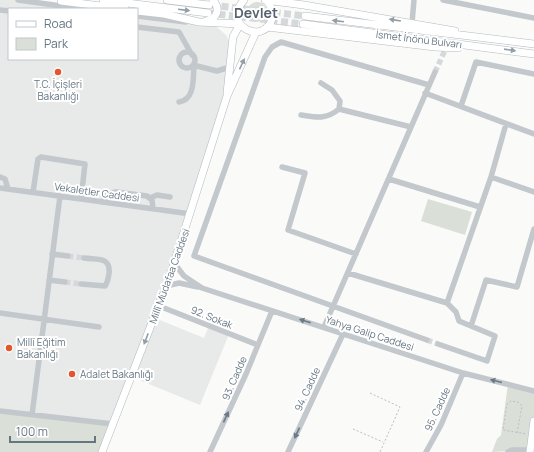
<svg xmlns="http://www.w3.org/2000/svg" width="534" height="452" viewBox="0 0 534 452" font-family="Manrope,sans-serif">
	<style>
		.built { fill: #e8e9e9 }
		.green { fill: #dadfd7 }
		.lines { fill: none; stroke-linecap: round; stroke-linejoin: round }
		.minor-tunnel { stroke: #d5d9db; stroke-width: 5.5; stroke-dasharray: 5.5 3; stroke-linecap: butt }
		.major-tunnel { stroke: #d5d9db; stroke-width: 7; stroke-dasharray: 7 3.5; stroke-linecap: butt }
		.major-casing { stroke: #b5babe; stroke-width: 8 }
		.path { stroke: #bbbfc2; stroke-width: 1; stroke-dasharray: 2 2; stroke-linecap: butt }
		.minor { stroke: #c3c8cc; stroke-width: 5.5 }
		.major { stroke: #fff; stroke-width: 7 }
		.oneway { fill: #939fa8 }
		.oneway2 { fill: #6a7a87 }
		.poi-dot { fill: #e4572e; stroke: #fff; stroke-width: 1.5 }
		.labels { text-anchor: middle; stroke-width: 4; stroke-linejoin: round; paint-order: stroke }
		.street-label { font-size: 10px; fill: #657683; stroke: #fff }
		.poi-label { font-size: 10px; fill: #657683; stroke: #fff; text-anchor: start }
		.district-label { font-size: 14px; font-weight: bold; fill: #57646e; stroke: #fff }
	</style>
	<rect width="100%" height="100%" fill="#fafaf8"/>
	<path class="built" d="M0 0H18L83 9H9V59H137V16L212 23 226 35 229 41 231 52 228 85 155 318 204 338 209 326 229 334 200 405 132 377 113 424 0 411Z"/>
	<path class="green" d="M247 12a10 10 0 1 1 20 0a10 10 0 1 1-20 0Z
		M428 199 472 212 465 235 421 221Z
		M508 384 534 391V420L530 450 492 452 497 439 501 435Z
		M0 411 113 424 102 452H0Z"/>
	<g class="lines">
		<path class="minor-tunnel" d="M435 72 446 48
			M68 256 84 258
			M65 282 81 284
			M427 340 438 344"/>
		<path class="major-tunnel" d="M211 5 305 16
			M208 13 303 24"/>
		<g class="major-casing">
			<path id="major" d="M103 0 208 13
				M167 0 209 5
				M244 0C221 26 264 46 272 19 274 12 271 6 267 1
				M265 0 304 5 455 31
				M61 1 125 9
				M137 11 164 14 199 22 240 24
				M305 16 534 44
				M206 21C217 19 221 9 213 0
				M303 24 534 54
				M267 27 435 47 458 48
				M227 93 233 37 240 24
				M102 452 170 276 227 96 256 32
				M530 452 534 421"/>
		</g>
		<path class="path" d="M370 393 400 407 380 452
			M353 429 383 442
			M517 433 522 406 518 402 511 401 507 404 503 430 527 434"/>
		<path class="minor" d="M18 0 83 9
			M443 0 534 18
			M0 10 9 11
			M137 16 186 22
			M412 23 414 0
			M137 27 179 32 192 55
			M179 60a8 8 0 1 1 16 0a8 8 0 1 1-16 0Z
			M193 65 217 71 230 67
			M321 83 332 90 340 101 339 109 411 127
			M425 93 534 134
			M179 102C195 100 193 79 194 66
			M461 106 476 62 534 74
			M301 115C316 117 326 120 339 109
			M282 167 305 173 288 230 356 254
			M0 177 5 179 8 189
			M491 177 534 192
			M389 179 480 207
			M0 188 191 214
			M33 192 38 159 41 157 85 164 81 199
			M150 198 157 195 170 197
			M102 202 108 194 116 192 147 196 152 200 153 208
			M52 254 68 256
			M174 263 184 276 202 288 463 373 534 391
			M348 273 447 303
			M49 280 65 282
			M81 284 105 286C108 282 108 278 109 274 111 256 97 260 84 258
			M166 286 179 283 198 287
			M159 306 258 345
			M0 313 99 327
			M471 326 486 280 517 287 534 229
			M324 327 435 72
			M427 340 194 256 265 57 272 47 281 42 429 85
			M438 344 487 361 495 336 459 321 456 312 447 303 491 177 506 124
			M0 411 113 424
			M32 415 60 196
			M210 452 246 374 272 311
			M288 452 343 334
			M426 452 441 425 463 373
			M508 452 512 450H530"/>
		<use href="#major" class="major"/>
	</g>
	<defs><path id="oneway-solid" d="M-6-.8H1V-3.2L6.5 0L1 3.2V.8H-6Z"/></defs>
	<g class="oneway">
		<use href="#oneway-solid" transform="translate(184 10) rotate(7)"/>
		<use href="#oneway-solid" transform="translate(395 20) rotate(-171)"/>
		<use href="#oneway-solid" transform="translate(338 21) rotate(-173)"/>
		<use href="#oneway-solid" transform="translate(510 50) rotate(8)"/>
		<use href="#oneway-solid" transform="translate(242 64) rotate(-65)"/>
		<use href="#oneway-solid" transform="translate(146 339) rotate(111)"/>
	</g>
	<g class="oneway2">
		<use href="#oneway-solid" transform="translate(305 321) rotate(-162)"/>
		<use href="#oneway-solid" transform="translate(496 381) rotate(-166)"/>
		<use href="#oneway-solid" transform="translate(226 417) rotate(-65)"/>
		<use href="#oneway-solid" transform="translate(297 433) rotate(115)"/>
	</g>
	<g class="poi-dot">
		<circle cx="58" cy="72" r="4"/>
		<circle cx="9" cy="348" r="4"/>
		<circle cx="72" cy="374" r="4"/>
	</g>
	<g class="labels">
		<g class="street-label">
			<text transform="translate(419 39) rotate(7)" y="4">İsmet İnönü Bulvarı</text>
			<text transform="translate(97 192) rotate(8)" y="4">Vekaletler Caddesi</text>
			<text transform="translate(169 276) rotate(-70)" y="4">Millî Müdafaa Caddesi</text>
			<text transform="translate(212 317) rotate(22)" y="4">92. Sokak</text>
			<text transform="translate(370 333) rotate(18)" y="4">Yahya Galip Caddesi</text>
			<text transform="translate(234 378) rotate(-66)" y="4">93. Cadde</text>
			<text transform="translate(307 389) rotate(-65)" y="4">94. Cadde</text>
			<text transform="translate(437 409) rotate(-65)" y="4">95. Cadde</text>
		</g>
		<g class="poi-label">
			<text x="58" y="88" text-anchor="middle">T.C. İçişleri<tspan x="58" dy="12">Bakanlığı</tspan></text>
			<text x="17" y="346">Millî Eğitim<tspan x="17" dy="12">Bakanlığı</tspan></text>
			<text x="80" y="378">Adalet Bakanlığı</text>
		</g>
		<g class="district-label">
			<text x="256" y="18">Devlet</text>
		</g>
	</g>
	<rect x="8" y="8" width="130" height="52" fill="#ffffff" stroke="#c1c8cd"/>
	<rect x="16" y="21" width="20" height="6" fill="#ffffff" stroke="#c1c8cd"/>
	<text x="44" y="28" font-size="12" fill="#657683">Road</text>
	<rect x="16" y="38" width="20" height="12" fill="#dadfd7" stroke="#c1c8cd"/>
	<text x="44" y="48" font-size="12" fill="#657683">Park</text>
	<path d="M10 436v6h85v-6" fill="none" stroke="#657683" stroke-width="2"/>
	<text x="16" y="436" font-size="12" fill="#657683" stroke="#ffffff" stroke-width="3" paint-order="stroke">100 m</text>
</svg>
